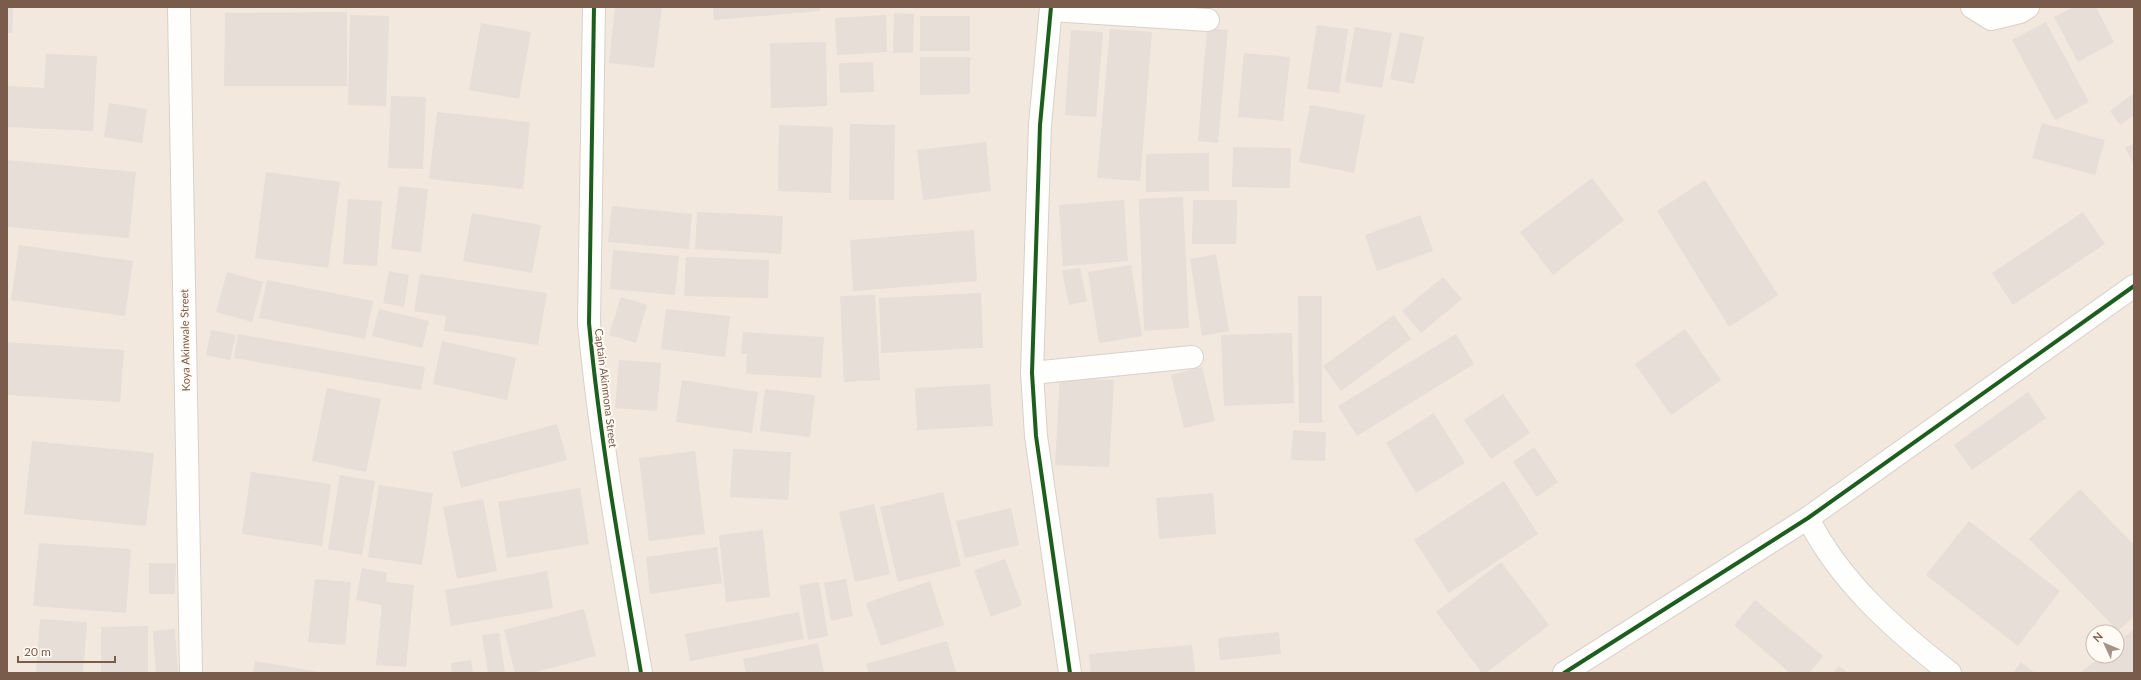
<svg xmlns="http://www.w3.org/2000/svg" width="2141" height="680" viewBox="0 0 2141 680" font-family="Lato,sans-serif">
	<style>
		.residential { fill: #f2e8de; fill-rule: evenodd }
		.building { fill: #e6ded7 }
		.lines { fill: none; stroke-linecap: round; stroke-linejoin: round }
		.street-casing { stroke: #d7d1cb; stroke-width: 24 }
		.street { stroke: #fefefd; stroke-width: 22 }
		.cycleway-casing { stroke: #fffaf3; stroke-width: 6 }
		.cycleway { stroke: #1b5e20; stroke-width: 4 }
		.labels { text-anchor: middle; stroke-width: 4; stroke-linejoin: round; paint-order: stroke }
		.street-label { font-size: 11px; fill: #7a5c4d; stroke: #fffaf3 }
	</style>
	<rect width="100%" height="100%" fill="#f9f5f0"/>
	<path class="residential" d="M7 7H2134V673H7ZM2093 632H2117V656H2093Z"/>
	<path class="building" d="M7 7H13L12 33H7Z
		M615 7H662L654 68 609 63Z
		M713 7H820V11L714 20Z
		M2074 7H2096L2114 42 2078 62 2054 17Z
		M347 12V86H224L225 13Z
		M894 13 914 14 913 53H893Z
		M350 15 389 16 386 106 348 105Z
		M886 15 887 52 837 55 835 18Z
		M920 16H970V51H920Z
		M2046 22 2089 102 2055 120 2012 40Z
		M481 23 531 32 519 99 469 90Z
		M1317 25 1348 29 1339 93 1307 89Z
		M1355 27 1392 33 1382 88 1345 82Z
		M1207 28 1228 30 1218 143 1198 141Z
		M1110 29 1152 32 1140 181 1097 178Z
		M1071 30 1103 32 1096 117 1065 115Z
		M1400 32 1424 37 1414 84 1390 79Z
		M826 42 827 106 771 108 770 43Z
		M1244 53 1290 57 1283 121 1238 117Z
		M46 54 97 56 93 131 7 127V86L44 88Z
		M920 57H970V94L920 95Z
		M873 62 874 92 840 93 839 63Z
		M2134 93V115L2120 125 2110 111Z
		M391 96 426 97 423 169 388 168Z
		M109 103 147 109 142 143 104 137Z
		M1310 105 1365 115 1354 173 1299 162Z
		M437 112 530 122 523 189 429 179Z
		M2042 123 2105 140 2095 175 2032 158Z
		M850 124 895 125 894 200H849Z
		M779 125 833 127 831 193 778 191Z
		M986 142 991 191 923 200 917 150Z
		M2134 143V164L2125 148Z
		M1233 147 1291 148 1290 188 1232 187Z
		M1209 153V191L1146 192V154Z
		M7 160 136 172 129 238 7 227Z
		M266 172 340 182 328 268 255 258Z
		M1592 178 1624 220 1553 275 1520 232Z
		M1705 180 1778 295 1729 327 1657 211Z
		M399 186 428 189 421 252 391 249Z
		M1183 197 1189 328 1144 331 1139 199Z
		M348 199 382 201 377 266 343 264Z
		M1124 200 1128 261 1063 266 1059 205Z
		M1193 200H1237L1236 244H1192Z
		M612 206 692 214 689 249 608 242Z
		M697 212 783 216 781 254 695 249Z
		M2083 212 2105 244 2013 305 1992 273Z
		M472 213 541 225 532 273 463 261Z
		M1420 215 1433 251 1377 271 1365 235Z
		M974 230 977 281 853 291 850 240Z
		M19 245 133 261 125 316 11 300Z
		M613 250 679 256 675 295 610 289Z
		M1216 254 1229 331 1202 336 1190 259Z
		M686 257 769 260 768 298 684 296Z
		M1131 265 1142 336 1099 343 1088 272Z
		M1080 268 1087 301 1069 305 1062 271Z
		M389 271 409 275 404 307 383 303Z
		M227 272 263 282 252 322 216 312Z
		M420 274 547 293 538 345 444 331 446 316 414 311Z
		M1443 277 1462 299 1421 333 1402 311Z
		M267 280 373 301 365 339 259 318Z
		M981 293 983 348 881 353 879 298Z
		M875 295 880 380 844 382 840 296Z
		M1298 296H1322V423H1299Z
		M621 297 647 305 636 343 609 335Z
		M379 309 429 321 422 348 372 336Z
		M666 309 730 316 725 357 661 349Z
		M1394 315 1411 339 1341 391 1323 366Z
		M1685 329 1721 380 1671 415 1635 364Z
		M211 330 236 335 230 360 206 355Z
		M743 332 824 337 821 378 746 374 747 354H741Z
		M1292 333 1294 403 1224 406 1221 335Z
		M238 334 425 367 421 390 234 358Z
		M1456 334 1474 364 1357 436 1338 406Z
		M442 341 516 358 507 400 433 384Z
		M7 342 124 350 120 402 7 395Z
		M619 360 661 363 657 411 615 408Z
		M1202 367 1215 421 1184 428 1171 375Z
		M1060 378 1114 380 1109 467 1055 465Z
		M682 380 758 392 752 433 676 422Z
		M990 384 993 426 917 430 915 388Z
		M327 388 381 399 366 472 312 461Z
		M765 389 815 395 810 437 760 431Z
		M2028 392 2046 418 1972 470 1954 445Z
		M1503 394 1530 433 1491 459 1464 420Z
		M1434 413 1465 463 1416 493 1386 443Z
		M557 424 567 460 461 488 452 452Z
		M1293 430 1326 432 1325 461 1291 460Z
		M32 441 154 453 146 526 24 514Z
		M1534 447 1558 482 1537 497 1513 462Z
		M733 449 791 452 788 500 730 497Z
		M695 451 705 534 649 541 639 458Z
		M251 472 331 484 322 546 242 534Z
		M340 475 375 481 362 555 328 549Z
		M1504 481 1538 534 1449 593 1414 540Z
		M379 485 433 493 422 565 368 557Z
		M580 488 589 544 507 558 498 502Z
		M2080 489 2134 545V616L2118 631 2029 539Z
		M943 492 961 566 898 582 880 507Z
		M1213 493 1216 534 1159 539 1156 498Z
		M483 499 497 571 457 579 443 507Z
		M874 504 890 574 855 582 839 512Z
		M1011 508 1019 545 965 558 956 521Z
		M1969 521 2060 591 2018 646 1926 575Z
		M763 530 770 597 726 602 719 535Z
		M39 543 131 549 126 613 33 606Z
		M717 547 722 583 650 594 646 557Z
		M1005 559 1022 605 991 617 974 570Z
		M1501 562 1549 625 1486 673H1482L1436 612Z
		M149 563H176L175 594H149Z
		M362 568 387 573 386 582 414 585 406 667 376 665 382 605 356 600Z
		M547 571 553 608 451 626 445 590Z
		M315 579 351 582 345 645 308 642Z
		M846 579 853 616 831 621 824 583Z
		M930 581 944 625 881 646 866 603Z
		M819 582 828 636 808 640 799 585Z
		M1755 600 1823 656 1809 673H1790L1734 625Z
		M584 609 596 656 532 673H515L504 630Z
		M799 612 804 639 690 661 685 634Z
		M40 619 87 622 83 673H36Z
		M148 626V673H101V627Z
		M175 629 178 673H156L153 631Z
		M2134 629V673H2080L2101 656H2117V643Z
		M1279 632 1281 654 1220 660 1218 638Z
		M499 633 505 673H488L482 635Z
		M947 641 956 673H869L866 664Z
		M818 643 824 673H746L743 659Z
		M1192 645 1195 673H1091L1089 654Z
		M471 660 473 673H452L451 663Z
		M255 661 318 672V673H253Z
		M2021 662 2035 673H2013Z
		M1839 666 1848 673H1833Z"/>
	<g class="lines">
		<g class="street-casing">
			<path id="street" d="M179 7 191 673
				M594 7 589 323C600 440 621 557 641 673
				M1051 7 1040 125 1032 373 1036 436 1070 673
				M1972 7 1991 19 2020 12 2028 7
				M1051 10 1208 20
				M1032 373 1192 357
				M1808 518C1839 581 1895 630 1950 673
				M1564 673 1808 518 2134 286"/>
		</g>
		<use href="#street" class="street"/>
		<g class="cycleway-casing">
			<path id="cycleway" d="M594 7 589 323C600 440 621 557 641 673
				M1051 7 1040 125 1032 373 1036 436 1070 673
				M1564 673 1808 518 2134 286"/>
		</g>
		<use href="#cycleway" class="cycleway"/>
	</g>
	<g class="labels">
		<g class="street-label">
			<text transform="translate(185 340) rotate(-91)" y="4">Koya Akinwale Street</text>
			<text transform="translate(606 388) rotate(83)" y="4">Captain Akinmona Street</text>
		</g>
	</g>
	<rect width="2141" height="680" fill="none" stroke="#7a5c4d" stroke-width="16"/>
	<g transform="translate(2105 644) rotate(314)"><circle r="19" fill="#fffaf3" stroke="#cabbb1"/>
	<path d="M0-3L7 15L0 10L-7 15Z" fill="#a69286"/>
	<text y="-6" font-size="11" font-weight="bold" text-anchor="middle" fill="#7a5c4d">N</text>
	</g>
	<path d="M18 656v6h97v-6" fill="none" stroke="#7a5c4d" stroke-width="2"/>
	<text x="24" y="656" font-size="12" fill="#7a5c4d" stroke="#fffaf3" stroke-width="3" paint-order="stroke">20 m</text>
</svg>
